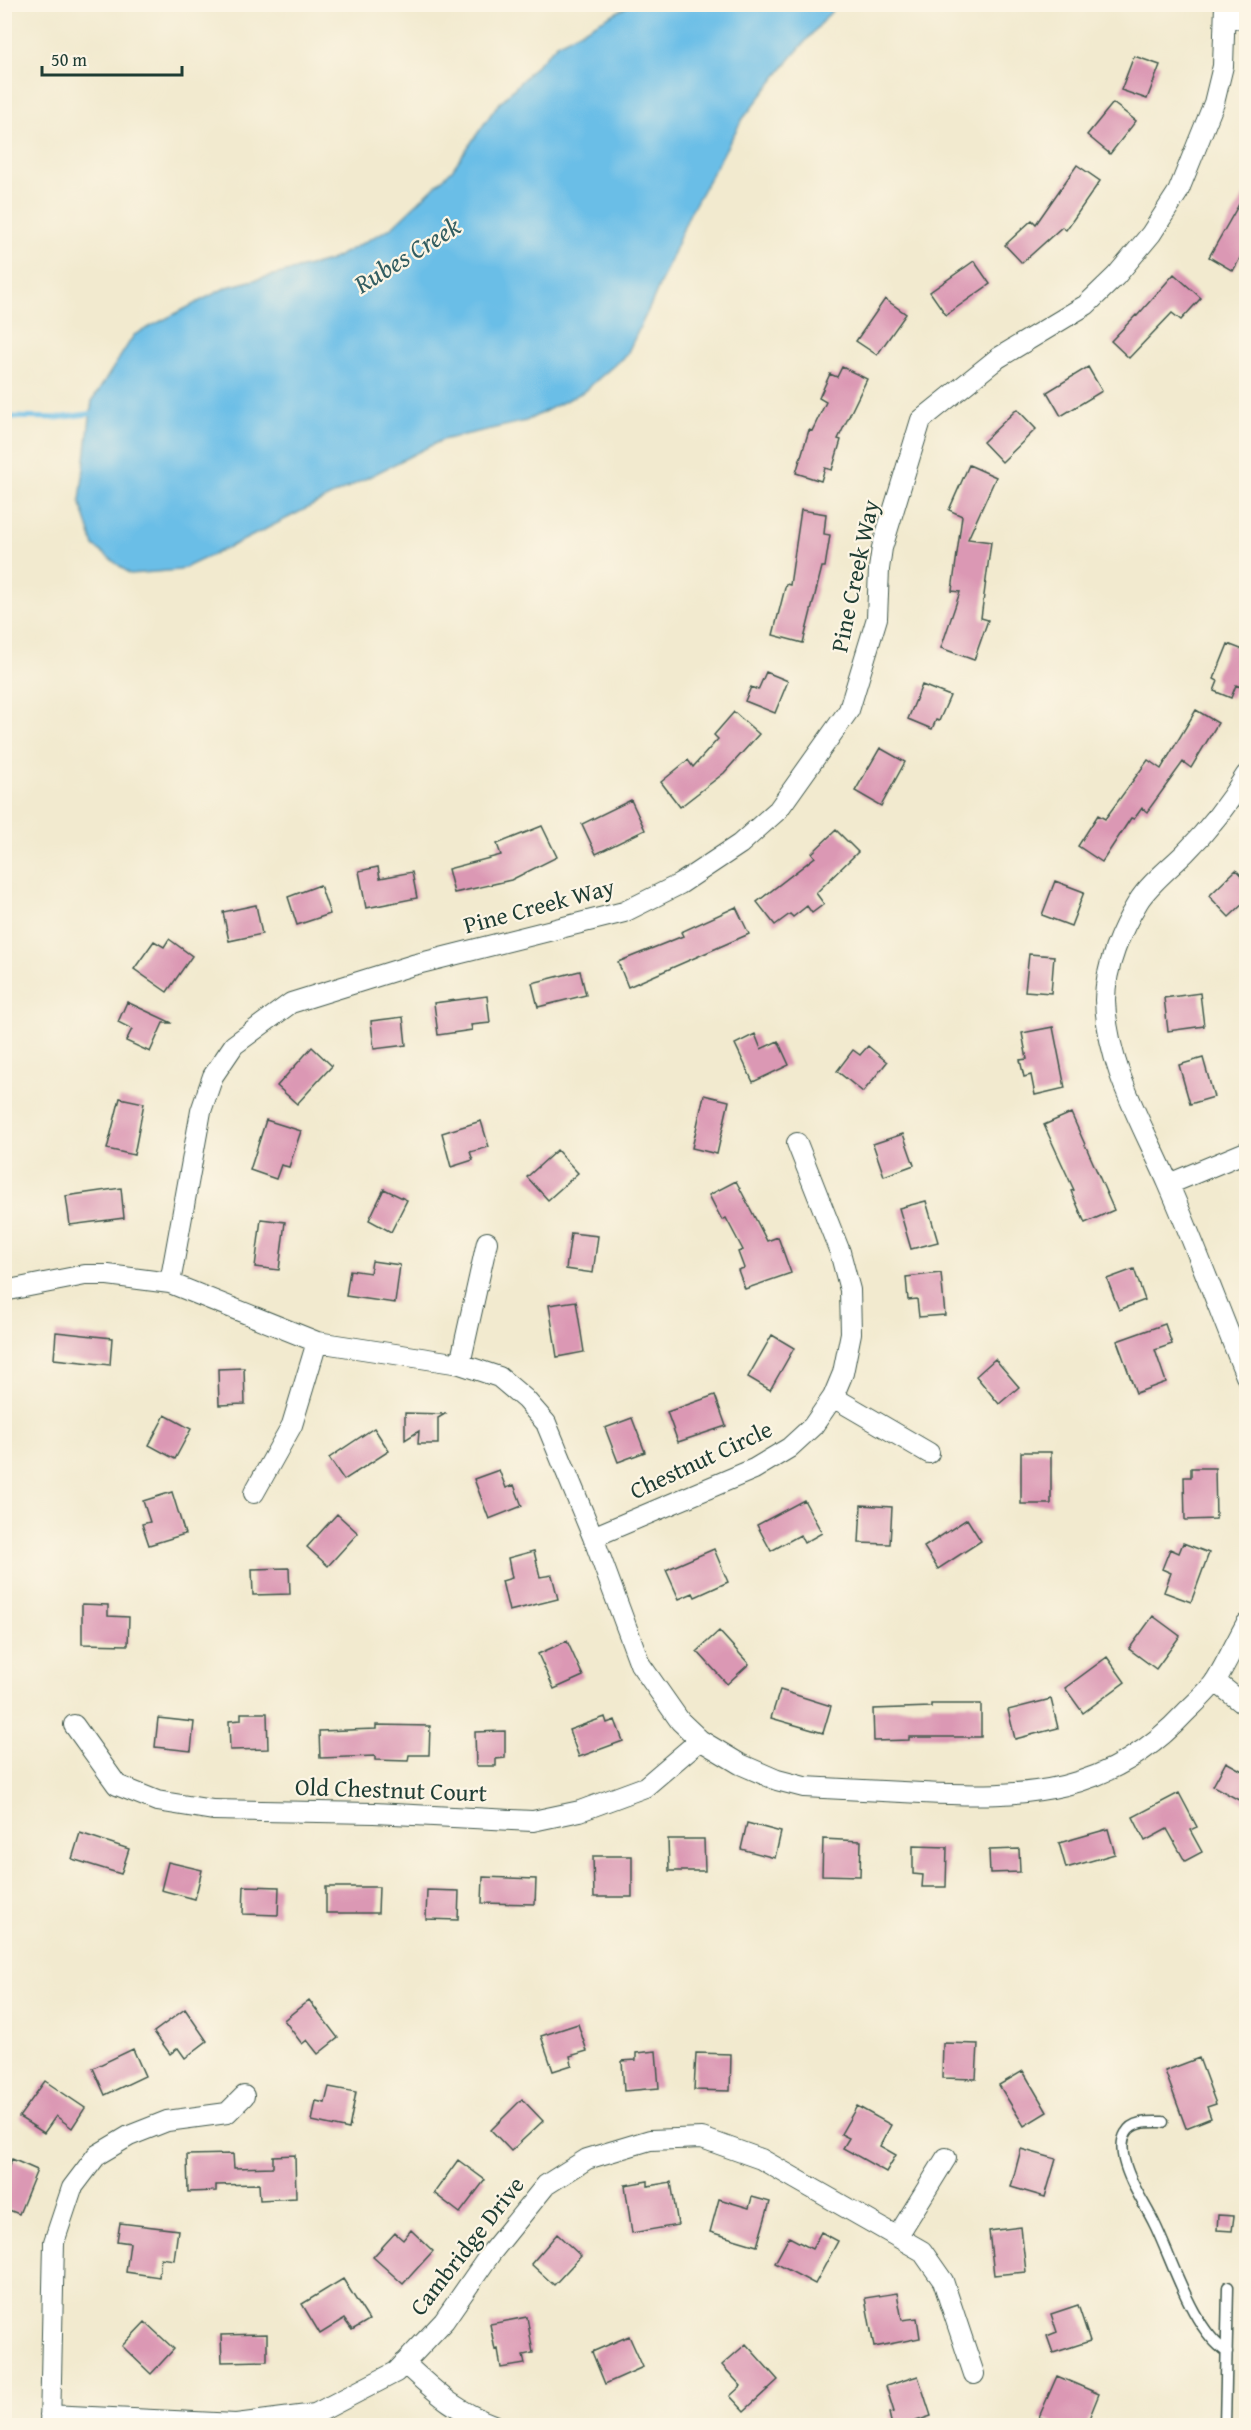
<svg xmlns="http://www.w3.org/2000/svg" width="1251" height="2430" viewBox="0 0 1251 2430" font-family="'Gentium Book Plus',serif">
	<style>
		.water { fill: #6bbee7; stroke: #457e8e; stroke-width: 1.5 }
		.lines { fill: none; stroke-linecap: round; stroke-linejoin: round }
		.stream { stroke: #6bbee7; stroke-width: 5 }
		.building { fill: #db98b4 }
		.service-casing { stroke: #3f574b; stroke-width: 13 }
		.minor-casing { stroke: #3f574b; stroke-width: 22 }
		.service { stroke: #fff; stroke-width: 10 }
		.minor { stroke: #fff; stroke-width: 20 }
		.labels { text-anchor: middle; stroke-width: 4.5; stroke-linejoin: round; paint-order: stroke }
		.street-label { font-size: 24px; fill: #1f3d34; stroke: #fcf5e5 }
		.water-label { font-size: 26px; font-style: italic; fill: #325d61; stroke: #fcf5e5 }
	</style>
	<rect width="100%" height="100%" fill="#fcf5e5"/>
	<filter id="ink" filterUnits="userSpaceOnUse"><feTurbulence type="fractalNoise" baseFrequency=".0167" numOctaves="2"/><feDisplacementMap in="SourceGraphic" scale="12" xChannelSelector="R" yChannelSelector="G"/><feConvolveMatrix kernelMatrix="1 2 1 2 8 2 1 2 1" color-interpolation-filters="sRGB"/></filter>
	<filter id="wash" filterUnits="userSpaceOnUse"><feTurbulence type="fractalNoise" baseFrequency=".008" numOctaves="4" result="noise"/><feDisplacementMap in="SourceGraphic" scale="24" xChannelSelector="R" yChannelSelector="G"/><feGaussianBlur stdDeviation="1.35" result="paint"/><feColorMatrix in="noise" values="0 0 0 0 0 0 0 0 0 0 0 0 0 0 0 0 0 1.4 0 .05"/><feComposite in="paint" operator="in"/></filter>
	<g filter="url(#wash)">
		<rect width="100%" height="100%" fill="#f2eacf"/>
		<path class="water" d="M632 4 837 5 791 58 742 120 689 215 654 298 627 354 583 392 526 421 442 440 246 539 180 570 130 574 94 546 80 501 92 401 134 335 227 287 329 261 391 228 452 170 496 107 557 44Z"/>
		<g class="lines">
			<path class="stream" d="M4 417 57 418 96 413"/>
		</g>
		<g id="blocks">
			<path class="building" d="M1134 56 1160 65 1147 99 1121 90Z
				M1113 103 1136 121 1110 154 1087 135Z
				M1077 165 1100 181 1066 230 1062 227 1022 263 1005 245 1032 220 1036 224Z
				M1246 192V247L1233 271 1209 257Z
				M974 261 990 284 946 315 930 292Z
				M1174 274 1201 298 1181 320 1172 313 1129 358 1111 341 1136 315 1137 316Z
				M885 299 906 314 877 355 856 341Z
				M842 367 867 379 838 439 841 440 832 470 825 468 821 481 796 473 809 430 812 431 826 402 819 398 830 374 837 377Z
				M1088 367 1102 391 1061 416 1047 392Z
				M1017 409 1036 429 1002 462 983 442Z
				M969 465 996 477 968 539 991 542 981 618 988 620 974 660 941 648 960 592 952 591 962 516 949 510Z
				M801 510 826 514 824 534 830 535 825 567H822L803 643 773 635 786 584 790 585Z
				M1228 644 1246 651V679L1243 688 1236 685 1231 698 1214 691 1218 681 1214 679Z
				M766 672 788 681 775 713 745 701 751 687 758 690Z
				M922 685 950 696 939 721 936 720 932 729 908 719Z
				M1196 710 1218 723 1191 768 1183 762 1147 812 1142 808 1134 819 1131 818 1102 862 1078 846 1098 815 1105 819 1148 760 1161 769Z
				M734 712 759 734 724 773 680 807 661 782 688 760 693 767 718 739 714 735Z
				M880 748 905 762 881 806 855 791Z
				M631 800 645 830 596 854 582 824Z
				M542 826 557 857 511 880 454 893 448 869 501 855 497 844Z
				M836 830 858 852 816 893 824 904 812 913 807 906 793 917 790 914 775 925 757 902 815 857 812 853Z
				M378 867 380 878 412 872 417 898 366 908 359 871Z
				M1236 870 1246 881V901L1229 917 1209 896Z
				M1055 881 1084 892 1071 926 1042 915Z
				M320 885 330 914 297 925 288 897Z
				M256 905 262 934 229 941 223 912Z
				M736 907 749 934 628 987 618 962 683 936 681 932Z
				M169 939 192 956 167 992 134 969 154 941 164 947Z
				M1029 954 1054 956 1051 993 1025 991Z
				M580 971 586 995 538 1007 532 983Z
				M1200 993 1204 1026 1168 1031 1164 998Z
				M487 996 490 1023 471 1025 472 1030 438 1035 434 1003Z
				M127 1002 172 1023H163L150 1052 126 1041 132 1029 118 1022Z
				M403 1017 406 1045 374 1049 371 1021Z
				M1053 1027 1065 1088 1035 1095 1031 1075 1024 1077 1020 1060 1027 1059 1022 1033Z
				M755 1034 761 1049 778 1041 789 1065 753 1082 735 1044Z
				M868 1046 887 1062 863 1092 837 1071 853 1050 860 1055Z
				M312 1047 332 1066 297 1104 277 1086Z
				M1203 1058 1214 1097 1190 1104 1179 1065Z
				M704 1095 729 1101 717 1154 692 1148Z
				M120 1098 144 1103 134 1155 107 1149Z
				M1071 1113 1114 1210 1085 1223 1071 1191 1074 1190 1044 1125Z
				M266 1120 301 1131 289 1167 281 1165 276 1179 250 1170Z
				M481 1121 489 1147 470 1152 473 1160 451 1167 442 1133Z
				M903 1134 914 1165 884 1176 873 1144Z
				M557 1150 578 1173 548 1200 527 1177Z
				M736 1181 767 1241 778 1237 791 1273 745 1289 738 1270 744 1268 738 1252 743 1250 726 1218 722 1220 709 1195Z
				M121 1188 124 1218 70 1225 66 1196Z
				M384 1189 407 1200 391 1232 369 1220Z
				M926 1201 938 1242 911 1249 899 1208Z
				M261 1219 285 1222 279 1270 255 1267Z
				M571 1233 598 1236 593 1273 566 1269Z
				M372 1261 400 1265 395 1303 346 1296 350 1270 370 1273Z
				M1134 1269 1145 1300 1119 1310 1107 1279Z
				M941 1273 945 1315 919 1317 917 1299 908 1300 906 1277Z
				M576 1301 584 1352 557 1357 549 1305Z
				M1165 1324 1172 1344 1155 1350 1166 1382 1136 1393 1117 1341Z
				M56 1332 112 1338 110 1365 54 1359Z
				M772 1335 794 1348 770 1390 748 1377Z
				M995 1359 1019 1387 999 1404 976 1376Z
				M244 1368 245 1404 219 1405 218 1369Z
				M715 1395 726 1426 678 1442 667 1412Z
				M405 1413 445 1414 438 1418V1444H418L419 1431 405 1440Z
				M165 1415 191 1429 175 1459 149 1445Z
				M632 1418 645 1452 618 1462 605 1428Z
				M374 1428 389 1451 344 1480 329 1458Z
				M1021 1452H1051V1504H1021Z
				M1191 1468H1215L1216 1519 1185 1520 1184 1477H1191Z
				M499 1470 506 1488 514 1485 522 1506 489 1519 474 1479Z
				M172 1492 185 1534 149 1545 142 1524 150 1522 143 1501Z
				M804 1500 822 1533 804 1543 800 1535 771 1551 757 1525Z
				M861 1505 892 1507 890 1544 859 1543Z
				M337 1514 358 1533 328 1566 307 1547Z
				M967 1519 981 1541 938 1569 924 1547Z
				M1183 1543 1209 1553 1191 1602 1164 1592 1171 1573 1162 1569 1170 1549 1179 1553Z
				M714 1549 728 1582 695 1597 693 1593 679 1599 666 1570Z
				M534 1551 540 1577 552 1575 558 1599 509 1611 502 1581 512 1578 508 1558Z
				M289 1568 290 1594 253 1595 252 1569Z
				M82 1604 108 1605V1616L129 1617 128 1645 82 1644Z
				M1153 1616 1180 1636 1156 1669 1129 1649Z
				M719 1631 749 1664 727 1684 697 1651Z
				M567 1641 583 1676 554 1689 538 1654Z
				M1107 1657 1125 1682 1083 1713 1065 1688Z
				M780 1690 831 1706 823 1733 771 1718Z
				M1051 1699 1058 1728 1015 1739 1008 1710Z
				M931 1704H981V1737H909V1740L874 1741 873 1709 931 1707Z
				M241 1713H267L268 1749 230 1750 229 1721 241 1720Z
				M605 1717 607 1723 615 1720 623 1741 579 1757 569 1730Z
				M158 1718 194 1722 191 1751 155 1747Z
				M376 1725 430 1726 429 1755H409L408 1761 375 1760V1756L320 1758 319 1731 376 1729Z
				M505 1731V1758L496 1759V1766H476L475 1732Z
				M1226 1762 1246 1773V1804L1213 1786Z
				M1179 1793 1197 1827 1190 1830 1202 1852 1185 1861 1167 1829 1145 1841 1133 1817Z
				M747 1823 781 1832 775 1858 741 1849Z
				M1108 1829 1115 1854 1066 1868 1059 1843Z
				M80 1833 129 1849 121 1874 72 1859Z
				M668 1839H704L705 1871H669Z
				M823 1839 861 1841 860 1876 822 1875Z
				M913 1846 947 1847 946 1887H922L923 1875 913 1874Z
				M1019 1849 1020 1872 990 1873 989 1850Z
				M593 1856H632V1897H594Z
				M168 1862 202 1870 195 1899 161 1890Z
				M483 1877 536 1879 535 1904 482 1903Z
				M244 1886 279 1887 278 1915 243 1914Z
				M326 1887H379L378 1913H326Z
				M427 1890 459 1891 458 1920 426 1919Z
				M309 2000 338 2038 318 2054 307 2040 302 2044 284 2020Z
				M185 2009 207 2041 185 2058 178 2048 170 2054 154 2032Z
				M578 2024 587 2051 570 2056 572 2065 553 2071 541 2036Z
				M943 2043 978 2044 976 2079 942 2078Z
				M133 2049 145 2076 105 2095 93 2068Z
				M656 2051 659 2088 624 2091 622 2061 636 2060V2053Z
				M696 2053 731 2054 730 2091 694 2090Z
				M1199 2058 1216 2104 1207 2107 1211 2118 1186 2128 1165 2071Z
				M1023 2071 1047 2112 1024 2126 999 2085Z
				M45 2081 85 2108 72 2128 56 2116 44 2133 19 2117Z
				M329 2087 356 2092 349 2129 312 2121 316 2101 325 2103Z
				M522 2099 543 2121 511 2151 491 2130Z
				M857 2106 891 2125 880 2146 896 2155 886 2172 843 2148 849 2138 841 2134Z
				M1021 2149 1056 2159 1045 2197 1011 2187Z
				M233 2154 234 2168 273 2167V2156L295 2155 296 2198 260 2200 259 2184 216 2185V2191L188 2192 187 2155Z
				M12 2159 37 2170 19 2214 4 2208V2177Z
				M458 2160 485 2180 460 2213 434 2193Z
				M648 2181V2186L671 2182 678 2225 632 2233 625 2185Z
				M752 2197 770 2202 757 2246 710 2232 719 2199 749 2208Z
				M1218 2215 1234 2216 1232 2231 1217 2230Z
				M120 2223 178 2230 174 2260 161 2258 159 2277 126 2272 130 2243 117 2241Z
				M1021 2227 1026 2272 994 2275 989 2231Z
				M411 2230 433 2251 403 2284 373 2257 395 2233 403 2240Z
				M821 2232 838 2241 815 2284 775 2263 789 2237 812 2249Z
				M557 2234 581 2256 554 2285 531 2264Z
				M343 2279 369 2320 352 2330 344 2319 320 2334 302 2304Z
				M897 2293 902 2320 917 2318 920 2338 874 2347 865 2298Z
				M1078 2305 1090 2341 1053 2353 1047 2336 1057 2332 1051 2314Z
				M527 2317 533 2353 523 2355 525 2364 501 2368 498 2349 495 2350 490 2324Z
				M145 2322 174 2349 151 2374 122 2346Z
				M267 2334V2361L222 2362 221 2335Z
				M629 2336 643 2367 605 2384 592 2352Z
				M746 2344 778 2380 744 2411 730 2396 741 2386 722 2365Z
				M918 2376 931 2416 901 2426H892L889 2413 894 2412 886 2386Z
				M1057 2376 1099 2394 1086 2426H1060L1039 2417Z"/>
		</g>
	</g>
	<g filter="url(#ink)">
		<use href="#blocks" fill-opacity="0" stroke="#3f574b" stroke-width="1.5"/>
		<g class="lines">
			<g class="service-casing">
				<path id="service" d="M1163 2122C1151 2122 1133 2120 1126 2133 1121 2141 1122 2151 1124 2160 1130 2184 1145 2204 1155 2225 1173 2262 1193 2330 1227 2352
					M1225 2426 1228 2287"/>
			</g>
			<g class="minor-casing">
				<path id="minor" d="M1225 16 1246 20
					M1246 775C1229 803 1209 829 1185 853 1170 868 1149 884 1138 902 1121 930 1105 967 1105 1000 1107 1067 1142 1123 1168 1183 1196 1247 1220 1312 1246 1376
					M1169 1184 1246 1152
					M170 1283 201 1111 213 1076 234 1045 291 1003 413 965 624 912 680 884 740 844 778 810 849 710 877 618 879 569 882 548 921 420 998 358 1086 305 1116 276 1151 234 1178 192 1214 103 1223 66 1225 4
					M4 1291 85 1275H108L170 1283 317 1342 460 1364 499 1377 525 1399 546 1423 593 1537 640 1664 680 1721 700 1740 740 1764 777 1780 804 1787C843 1789 882 1791 922 1793 1026 1798 1109 1795 1185 1713 1195 1703 1208 1692 1216 1680 1227 1662 1236 1642 1246 1624
					M460 1364 487 1242
					M833 1397 929 1453
					M254 1493 292 1425 317 1342
					M593 1537 754 1469 789 1448 813 1426 833 1397 843 1373 851 1333 850 1290 840 1252 797 1143
					M1215 1681 1246 1706
					M74 1725 117 1785 157 1801 213 1810 374 1813 533 1821 580 1811 645 1787 700 1740
					M897 2237 946 2158
					M404 2363C437 2393 453 2410 496 2426
					M50 2415 236 2424 315 2414 396 2372 444 2321 491 2253 546 2185 587 2159 650 2140 702 2138 761 2159 922 2251 943 2281 974 2374
					M50 2426 54 2242 72 2188 97 2155 129 2136 167 2121 227 2113 244 2096"/>
			</g>
			<use href="#service" class="service"/>
			<use href="#minor" class="minor"/>
		</g>
	</g>
	<g class="labels">
		<g class="street-label">
			<text transform="translate(855 576) rotate(-78)" y="8">Pine Creek Way</text>
			<text transform="translate(539 906) rotate(-15)" y="8">Pine Creek Way</text>
			<text transform="translate(701 1460) rotate(-25)" y="8">Chestnut Circle</text>
			<text transform="translate(391 1790) rotate(2)" y="8">Old Chestnut Court</text>
			<text transform="translate(467 2246) rotate(-52)" y="8">Cambridge Drive</text>
		</g>
		<g class="water-label">
			<text transform="translate(407 255) rotate(-32)" y="9">Rubes Creek</text>
		</g>
	</g>
	<rect width="1251" height="2430" fill="none" stroke="#fcf5e5" stroke-width="24"/>
	<path d="M42 66v9h140v-9" fill="none" stroke="#1f3d34" stroke-width="3"/>
	<text x="51" y="66" font-size="18" fill="#1f3d34" stroke="#fcf5e5" stroke-width="4.5" paint-order="stroke">50 m</text>
</svg>
